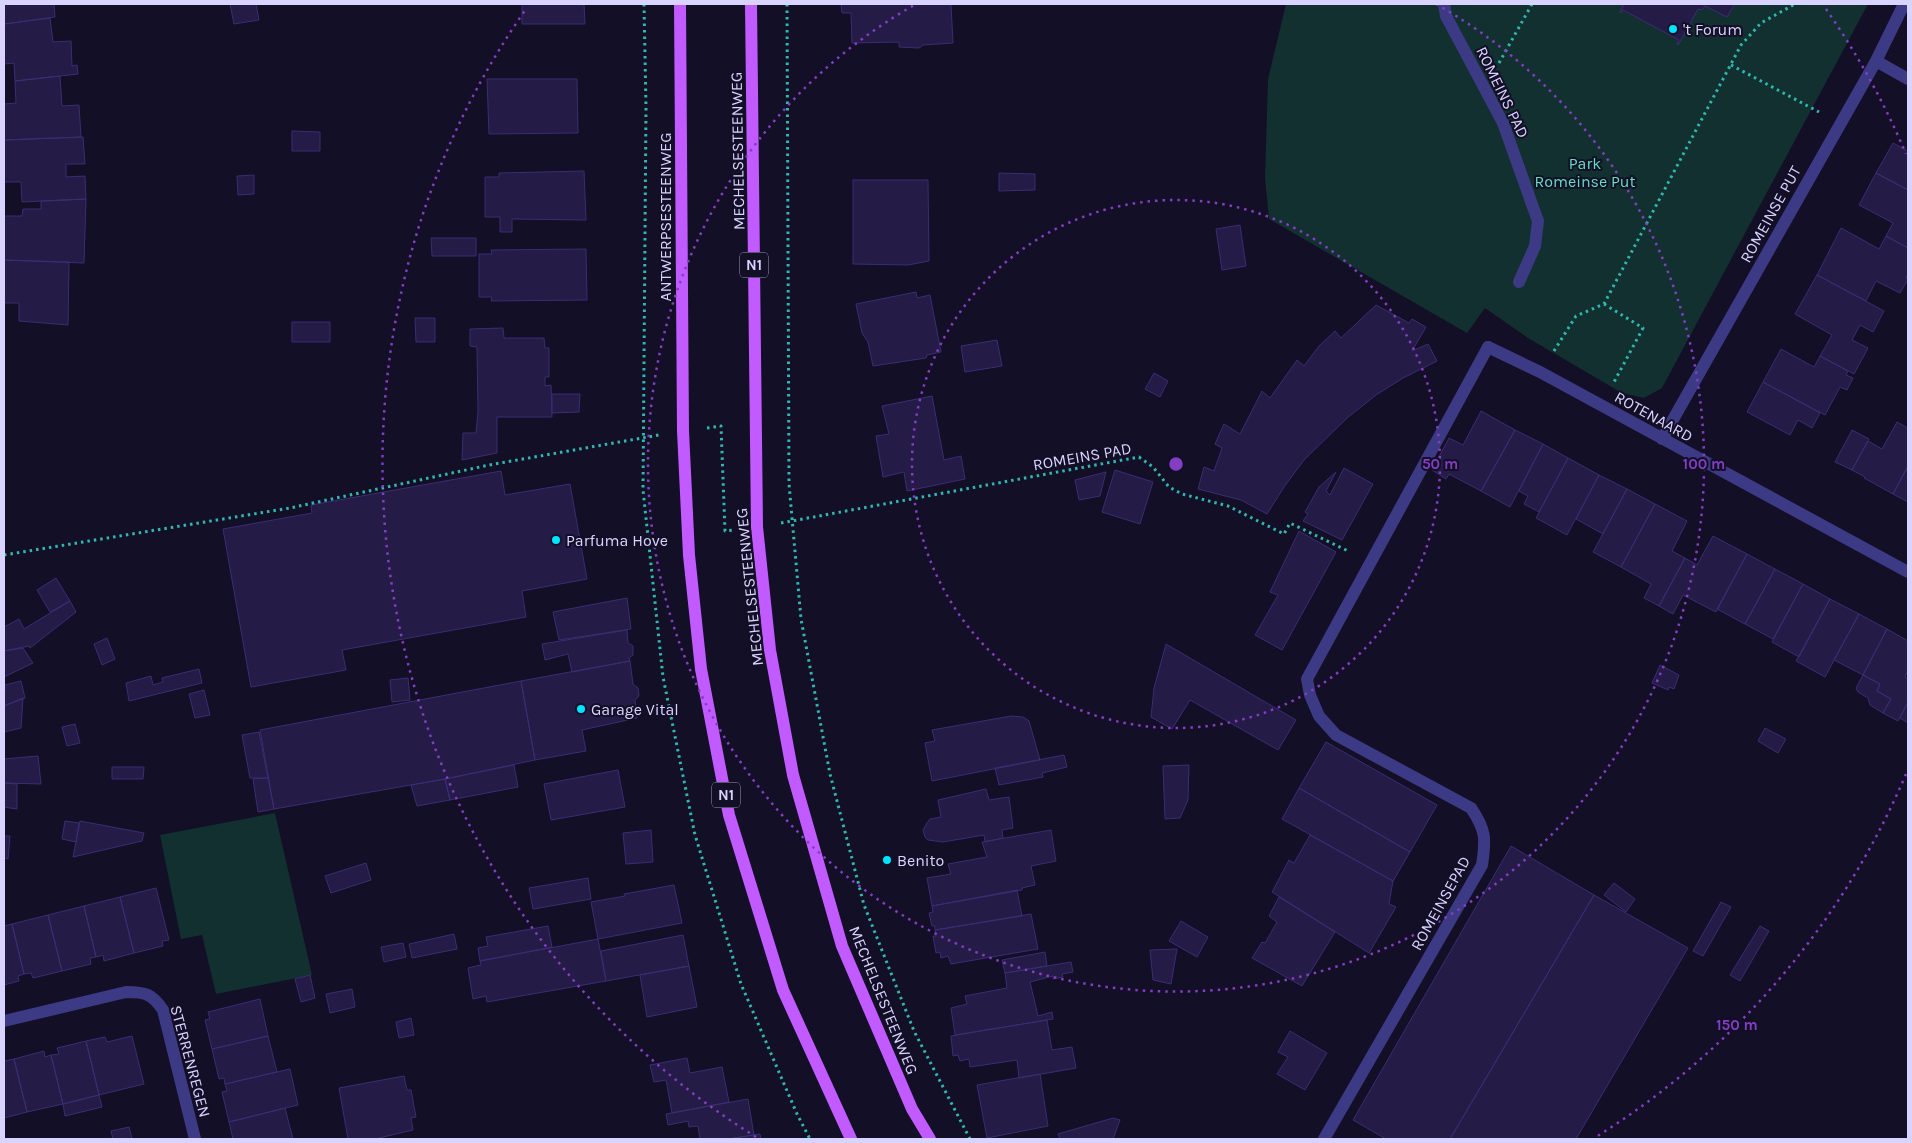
<svg xmlns="http://www.w3.org/2000/svg" width="1912" height="1143" viewBox="0 0 1912 1143" font-family="Karla,sans-serif">
	<style>
		.green { fill: #12302f }
		.building { fill: #241b47; stroke: #3b2d73 }
		.lines { fill: none; stroke-linecap: round; stroke-linejoin: round }
		.path { stroke: #2fb8b0; stroke-width: 3; stroke-dasharray: 2.5 4; stroke-linecap: butt }
		.service { stroke: #3d3a85; stroke-width: 12 }
		.pedestrian { stroke: #3d3a85; stroke-width: 12 }
		.minor { stroke: #3d3a85; stroke-width: 12 }
		.primary { stroke: #c25bff; stroke-width: 12 }
		.ring { fill: none; stroke: #843dc5; stroke-width: 2.5; stroke-dasharray: 2.5 5 }
		.poi-dot { fill: #00e5ff; stroke: #130f26; stroke-width: 2 }
		.labels { text-anchor: middle; stroke-width: 4; stroke-linejoin: round; paint-order: stroke }
		.shield { fill: #130f26; stroke: #9e99be; stroke-width: 1 }
		.shield-label { font-size: 15px; font-weight: bold; fill: #d9d4ff }
		.poi-label { font-size: 16px; fill: #d9d4ff; stroke: #130f26; text-anchor: start }
		.street-label { font-size: 16px; fill: #d9d4ff; stroke: #130f26 }
		.park-label { font-size: 16px; fill: #5fe0c0; stroke: #130f26 }
		.centre { fill: #843dc5; stroke: #130f26; stroke-width: 2.5 }
		.ring-label { font-size: 15px; text-anchor: middle; font-weight: bold; fill: #843dc5; stroke: #130f26; stroke-width: 4; stroke-linejoin: round; paint-order: stroke }
	</style>
	<rect width="100%" height="100%" fill="#130f26"/>
	<path class="green" d="M1286 4H1868L1662 388 1644 398 1622 393 1528 338 1485 308 1467 333 1269 219 1265 178 1268 79Z
		M275 813 312 975 216 994 202 935 181 939 160 835Z"/>
	<path class="building" d="M4 4H54L55 17 4 24Z
		M230 4H256L259 20 234 24Z
		M522 4H584L585 24H522Z
		M841 4H951L953 43 923 45 919 48 899 47V42L852 43 851 13H842Z
		M1624 4H1735L1727 17 1705 6 1702 10 1698 9 1678 45 1677 44 1679 40 1623 10 1621 13 1620 12Z
		M50 18 53 42 71 41 72 66 77 65 78 74 15 81 14 63 4 64V24Z
		M60 76 62 106 79 105 81 137 4 140V104L16 103 15 81Z
		M487 79H577L578 133 489 134Z
		M292 131 320 132V151H292Z
		M83 137 85 164H66V177L85 176 86 199 22 202 21 182H4V140Z
		M1893 143 1908 151V190L1876 173Z
		M584 171 586 220 512 219V232H500V217H485V177H499V173Z
		M999 173 1035 174V190L999 191Z
		M1876 173 1908 190V248L1886 236 1893 223 1859 205Z
		M254 175V194L238 195 237 176Z
		M853 180H928L929 261 908 265 853 264Z
		M86 199 84 263 4 260V216H22L23 209H41V201Z
		M1240 225 1246 266 1222 270 1216 229Z
		M1841 228 1879 249 1886 236 1908 248V274L1906 278 1908 279 1900 293 1876 281 1866 301 1817 275Z
		M431 238H476V256H432Z
		M586 249 587 300 491 301 492 297H479V254H492L491 250Z
		M4 260 69 262 68 325 19 321V303H4Z
		M1817 275 1884 311 1873 332 1860 325 1852 340 1868 348 1854 374 1820 356 1832 335 1795 314Z
		M916 292 917 298 930 295 941 352 927 355 926 358 873 366 868 342 862 333 856 304Z
		M1376 305 1409 323 1412 319 1426 327 1412 351 1428 344 1437 361 1403 378 1376 395 1347 418 1304 460 1284 487 1267 514 1241 500 1198 489 1204 467 1214 471 1222 448 1215 444 1224 424 1240 434 1262 391 1270 398 1297 360 1304 366 1319 346 1335 331 1341 338Z
		M415 318H435V342H416Z
		M292 322H330V342H292Z
		M503 328 504 338H544L545 348H549V377H545V386L551 385 552 417H497V453L462 460 463 433H476L478 412 477 347 470 346V329Z
		M997 340 1002 366 965 372 961 346Z
		M1781 349 1814 367 1820 356 1848 371 1846 375 1853 378 1847 390 1840 387 1825 415 1763 382Z
		M1154 373 1168 381 1160 397 1145 389Z
		M1763 382 1820 413 1812 428 1798 420 1790 435 1747 412Z
		M552 394H580L579 412 552 413Z
		M932 396 944 460 961 456 965 479 907 491 904 472 883 477 876 436 889 434 882 406Z
		M1481 411 1515 430 1481 491 1449 474 1446 479 1432 470 1449 438 1463 445Z
		M1897 422 1908 428V466L1893 494 1864 478 1865 477 1852 470 1868 441 1882 449Z
		M1515 430 1543 444 1510 507 1481 491Z
		M1852 430 1869 439 1852 470 1835 462Z
		M1543 444 1568 458 1539 512 1524 504 1528 496 1519 491Z
		M1568 458 1599 475 1567 535 1536 518Z
		M1908 466V502L1893 494Z
		M1344 468 1373 484 1342 540 1303 521 1308 514 1305 512 1319 487 1336 472 1326 491 1330 495Z
		M1115 470 1153 482 1140 524 1102 512Z
		M501 471 505 495 570 484 587 579 522 591 526 617 342 650 346 670 251 687 223 529 312 513 311 505Z
		M1106 472 1100 496 1079 500 1075 480Z
		M1599 475 1627 489 1603 534 1576 519Z
		M1627 489 1655 504 1621 567 1593 552Z
		M1655 504 1687 521 1672 551 1685 558 1659 606 1644 598 1651 584 1621 567Z
		M1299 531 1336 552 1282 650 1255 635 1278 595 1270 592Z
		M1713 536 1747 554 1716 612 1683 595 1673 614 1659 606 1685 558 1697 565Z
		M1747 554 1775 569 1745 624 1717 609Z
		M1775 569 1803 584 1773 639 1745 624Z
		M56 578 70 601 50 612 37 590Z
		M1803 584 1830 599 1799 657 1772 642Z
		M627 598 631 629 559 640 553 612Z
		M1830 599 1859 614 1825 677 1796 661Z
		M70 601 76 612 30 648 29 646 4 651V627L19 619 24 629Z
		M1859 614 1887 629 1863 675 1834 660Z
		M1887 629 1908 641V670L1905 677 1908 679V702L1898 721 1883 713 1891 699 1877 691 1880 684 1863 675Z
		M627 630 628 643 633 646V655L629 658 630 661 572 672 568 654 545 660 542 644Z
		M107 638 115 659 102 665 94 644Z
		M1166 644 1296 720 1278 750 1190 700 1172 729 1151 717 1154 688Z
		M23 648 33 663 4 677V651Z
		M630 661 633 684 638 688 639 696 635 700 637 718 582 730 586 751 535 760 521 681Z
		M1660 665 1679 675 1674 689 1669 687 1668 690 1652 683Z
		M199 669 202 683 129 701 126 683 151 676 153 685 163 682 162 678Z
		M1863 675 1880 684 1877 691 1891 699 1883 713 1870 705 1868 698 1858 692 1856 688Z
		M408 678 410 700 392 702 390 680Z
		M21 681 25 698 4 706 5 685Z
		M521 681 535 760 445 779 274 809 260 730Z
		M204 690 210 715 195 718 189 694Z
		M23 698 21 728 4 732V706Z
		M1908 702V723L1900 718Z
		M1011 716 1023 717 1029 721 1040 760 932 781 925 743 935 741 932 730Z
		M75 724 80 743 67 746 62 727Z
		M1765 728 1786 739 1778 753 1758 741Z
		M259 732 268 778H250L242 735Z
		M1326 742 1437 805 1410 852 1299 788Z
		M1064 755 1067 767 1042 773 1043 777 999 785 995 768Z
		M38 756 41 784 4 783V759Z
		M514 765 518 787 450 800 445 779Z
		M1189 765 1188 800 1180 818 1165 819 1163 766Z
		M112 767H144L143 779H112Z
		M618 770 625 807 551 820 544 784Z
		M268 778 274 809 258 812 253 779Z
		M445 779 450 800 417 806 411 785Z
		M4 783 17 784V809L4 807Z
		M1299 788 1410 852 1393 881 1282 819Z
		M986 789 989 800 1009 797 1013 828 1002 830 1003 838 985 842 984 835 943 842 928 840 925 837 923 830 927 823 930 819 941 817 938 800Z
		M65 821 79 823 76 842 62 839Z
		M80 821 144 833 142 841 73 857Z
		M651 830 653 862 626 864 623 833Z
		M1051 830 1056 861 1031 866 1035 885 1022 888V890L932 906 927 878 951 874 948 864 987 857 982 842Z
		M1310 835 1393 881 1389 904 1396 907 1369 953 1272 892 1289 860 1294 863Z
		M4 836H10L8 859 4 858Z
		M1511 846 1594 895 1450 1139H1386L1353 1120Z
		M366 863 371 880 331 893 325 876Z
		M588 878 591 899 533 909 529 888Z
		M1614 883 1635 899 1626 912 1604 895Z
		M674 885 682 923 598 939 591 902 625 896 624 894Z
		M156 888 169 940 162 941 163 946 134 953 120 897Z
		M1017 890 1022 916 935 930V926H932L929 913 933 912 932 906Z
		M1594 895 1688 948 1576 1139H1450Z
		M120 897 134 953 104 961 103 955 96 957 84 906Z
		M1279 897 1335 932 1302 986 1252 958 1262 942 1265 943 1277 922 1269 916Z
		M1721 902 1731 907 1703 956 1693 951Z
		M84 906 96 957 90 958 91 964 62 971 48 915Z
		M1031 914 1038 949 951 964 948 956 941 958 940 952 936 953 933 936H936L935 930Z
		M48 915 62 971 33 978 31 973 24 974 12 924Z
		M1181 921 1208 937 1197 957 1169 941Z
		M12 924 24 974 18 976 19 981 4 985V926Z
		M548 926 552 947 480 961 478 948 488 946 486 937Z
		M1760 926 1769 931 1740 981 1730 975Z
		M454 934 457 949 412 958 409 944Z
		M683 935 689 966 606 981 601 951Z
		M598 939 606 981 487 1002 486 996 473 999 468 968 481 965 480 961Z
		M403 943 406 957 384 962 381 947Z
		M1177 949 1171 984 1153 980 1150 950Z
		M1045 952 1047 966 1005 973 1002 960Z
		M1071 962 1073 972 1062 974 1063 977 1053 979V976L1030 982 1038 1016 1052 1012 1053 1019 955 1035 951 1008 967 1004 965 996 1007 988 1005 973Z
		M689 966 697 1007 647 1017 640 975Z
		M310 975 315 998 301 1002 295 979Z
		M352 989 355 1007 330 1013 326 994Z
		M260 999 268 1036 212 1049 205 1020 210 1019 208 1012Z
		M411 1018 414 1035 399 1038 396 1022Z
		M1047 1020 1052 1050 1072 1047 1076 1068 1019 1078 1017 1060 970 1067 969 1059 960 1061 958 1055 953 1056 951 1036Z
		M1290 1031 1327 1053 1305 1090 1277 1074 1288 1057 1278 1052Z
		M132 1036 144 1084 99 1095 86 1041 105 1037 107 1042Z
		M268 1036 277 1072 225 1084 224 1078 219 1079 212 1049Z
		M86 1041 99 1095 63 1104 51 1055 59 1054 57 1048Z
		M44 1051 45 1057 51 1055 63 1104 27 1112 14 1059Z
		M687 1058 690 1073 722 1067 729 1102 672 1113 666 1080 654 1082 650 1065Z
		M14 1059 27 1112 4 1118V1061Z
		M290 1069 298 1105 229 1122 222 1092 227 1091 225 1084Z
		M1040 1074 1048 1126 987 1138 977 1085Z
		M404 1076 407 1090H411L416 1117 411 1118 413 1130 379 1138V1139H348L339 1088Z
		M99 1095 102 1107 65 1116 63 1104Z
		M748 1099 754 1135 728 1139H700L698 1126 689 1127 688 1121 668 1125 666 1114Z
		M285 1108 293 1139H233L229 1122Z
		M1113 1118 1120 1120 1113 1139H1060L1058 1134Z
		M129 1127 132 1139H113L111 1131Z
		M760 1134 761 1139H728L754 1135Z"/>
	<g class="lines">
		<path class="path" d="M644 4 646 107 643 490 663 677 695 835 741 984 797 1114 810 1139
			M787 4 789 484 801 619 830 774 864 905 914 1031 970 1139
			M1499 63 1532 4
			M1731 65 1819 112
			M1604 304 1643 328 1613 384
			M1554 351 1576 316 1604 304 1741 45 1761 23 1795 4
			M707 428 721 426 725 531 733 530
			M781 523 1139 457 1153 467 1169 487 1182 494 1228 506 1284 534 1290 523 1348 551
			M4 555 290 508 489 465 659 435"/>
		<path class="service" d="M1324 1139 1482 865C1486 839 1486 830 1471 808L1336 735 1319 716 1310 695 1307 679 1488 347"/>
		<path class="pedestrian" d="M1444 4 1446 16 1503 123 1538 221 1535 246 1519 282"/>
		<path class="minor" d="M1876 61 1908 79
			M1488 347 1540 372 1908 572
			M1662 439 1876 61 1904 4
			M4 1021 126 992C146 992 152 994 163 1010L195 1139"/>
		<path class="primary" d="M680 4 683 431 689 555 701 669 729 815 783 990 851 1139
			M751 4 757 527 770 650 793 775 842 946 912 1109 930 1139"/>
	</g>
	<g class="ring">
		<circle cx="1176" cy="464" r="264"/>
		<path d="M1436 4A528 528 0 1 1 916 4"/>
		<path d="M1906 774A793 793 0 0 1 1596 1137M756 1137A793 793 0 0 1 526 9M1826 9A793 793 0 0 1 1906 154"/>
	</g>
	<g class="poi-dot">
		<circle cx="1673" cy="29" r="5"/>
		<circle cx="556" cy="540" r="5"/>
		<circle cx="581" cy="709" r="5"/>
		<circle cx="887" cy="860" r="5"/>
	</g>
	<g class="labels">
		<g class="shield">
			<rect x="740" y="252.5" width="28" height="25" rx="4"/>
			<rect x="712" y="782.5" width="28" height="25" rx="4"/>
		</g>
		<g class="shield-label">
			<text x="754" y="270">N1</text>
			<text x="726" y="800">N1</text>
		</g>
		<g class="poi-label">
			<text x="1683" y="35">'t Forum</text>
			<text x="566" y="546">Parfuma Hove</text>
			<text x="591" y="715">Garage Vital</text>
			<text x="897" y="866">Benito</text>
		</g>
		<g class="street-label">
			<text transform="translate(1503 92) rotate(64)" y="6">ROMEINS PAD</text>
			<text transform="translate(737 151) rotate(-91)" y="6">MECHELSESTEENWEG</text>
			<text transform="translate(1770 214) rotate(-61)" y="6">ROMEINSE PUT</text>
			<text transform="translate(665 217) rotate(-90)" y="6">ANTWERPSESTEENWEG</text>
			<text transform="translate(1654 416) rotate(29)" y="6">ROTENAARD</text>
			<text transform="translate(1082 456) rotate(-10)" y="6">ROMEINS PAD</text>
			<text transform="translate(749 587) rotate(-96)" y="6">MECHELSESTEENWEG</text>
			<text transform="translate(1440 903) rotate(-61)" y="6">ROMEINSEPAD</text>
			<text transform="translate(884 1000) rotate(68)" y="6">MECHELSESTEENWEG</text>
			<text transform="translate(191 1061) rotate(75)" y="6">STERRENREGEN</text>
		</g>
		<g class="park-label">
			<text x="1585" y="169">Park<tspan x="1585" dy="18">Romeinse Put</tspan></text>
		</g>
	</g>
	<circle cx="1176" cy="464" r="8" class="centre"/>
	<g class="ring-label">
		<text x="1440" y="469">50 m</text>
		<text x="1704" y="469">100 m</text>
		<text x="1737" y="1030">150 m</text>
	</g>
	<rect width="1912" height="1143" fill="none" stroke="#d9d4ff" stroke-width="10"/>
</svg>
